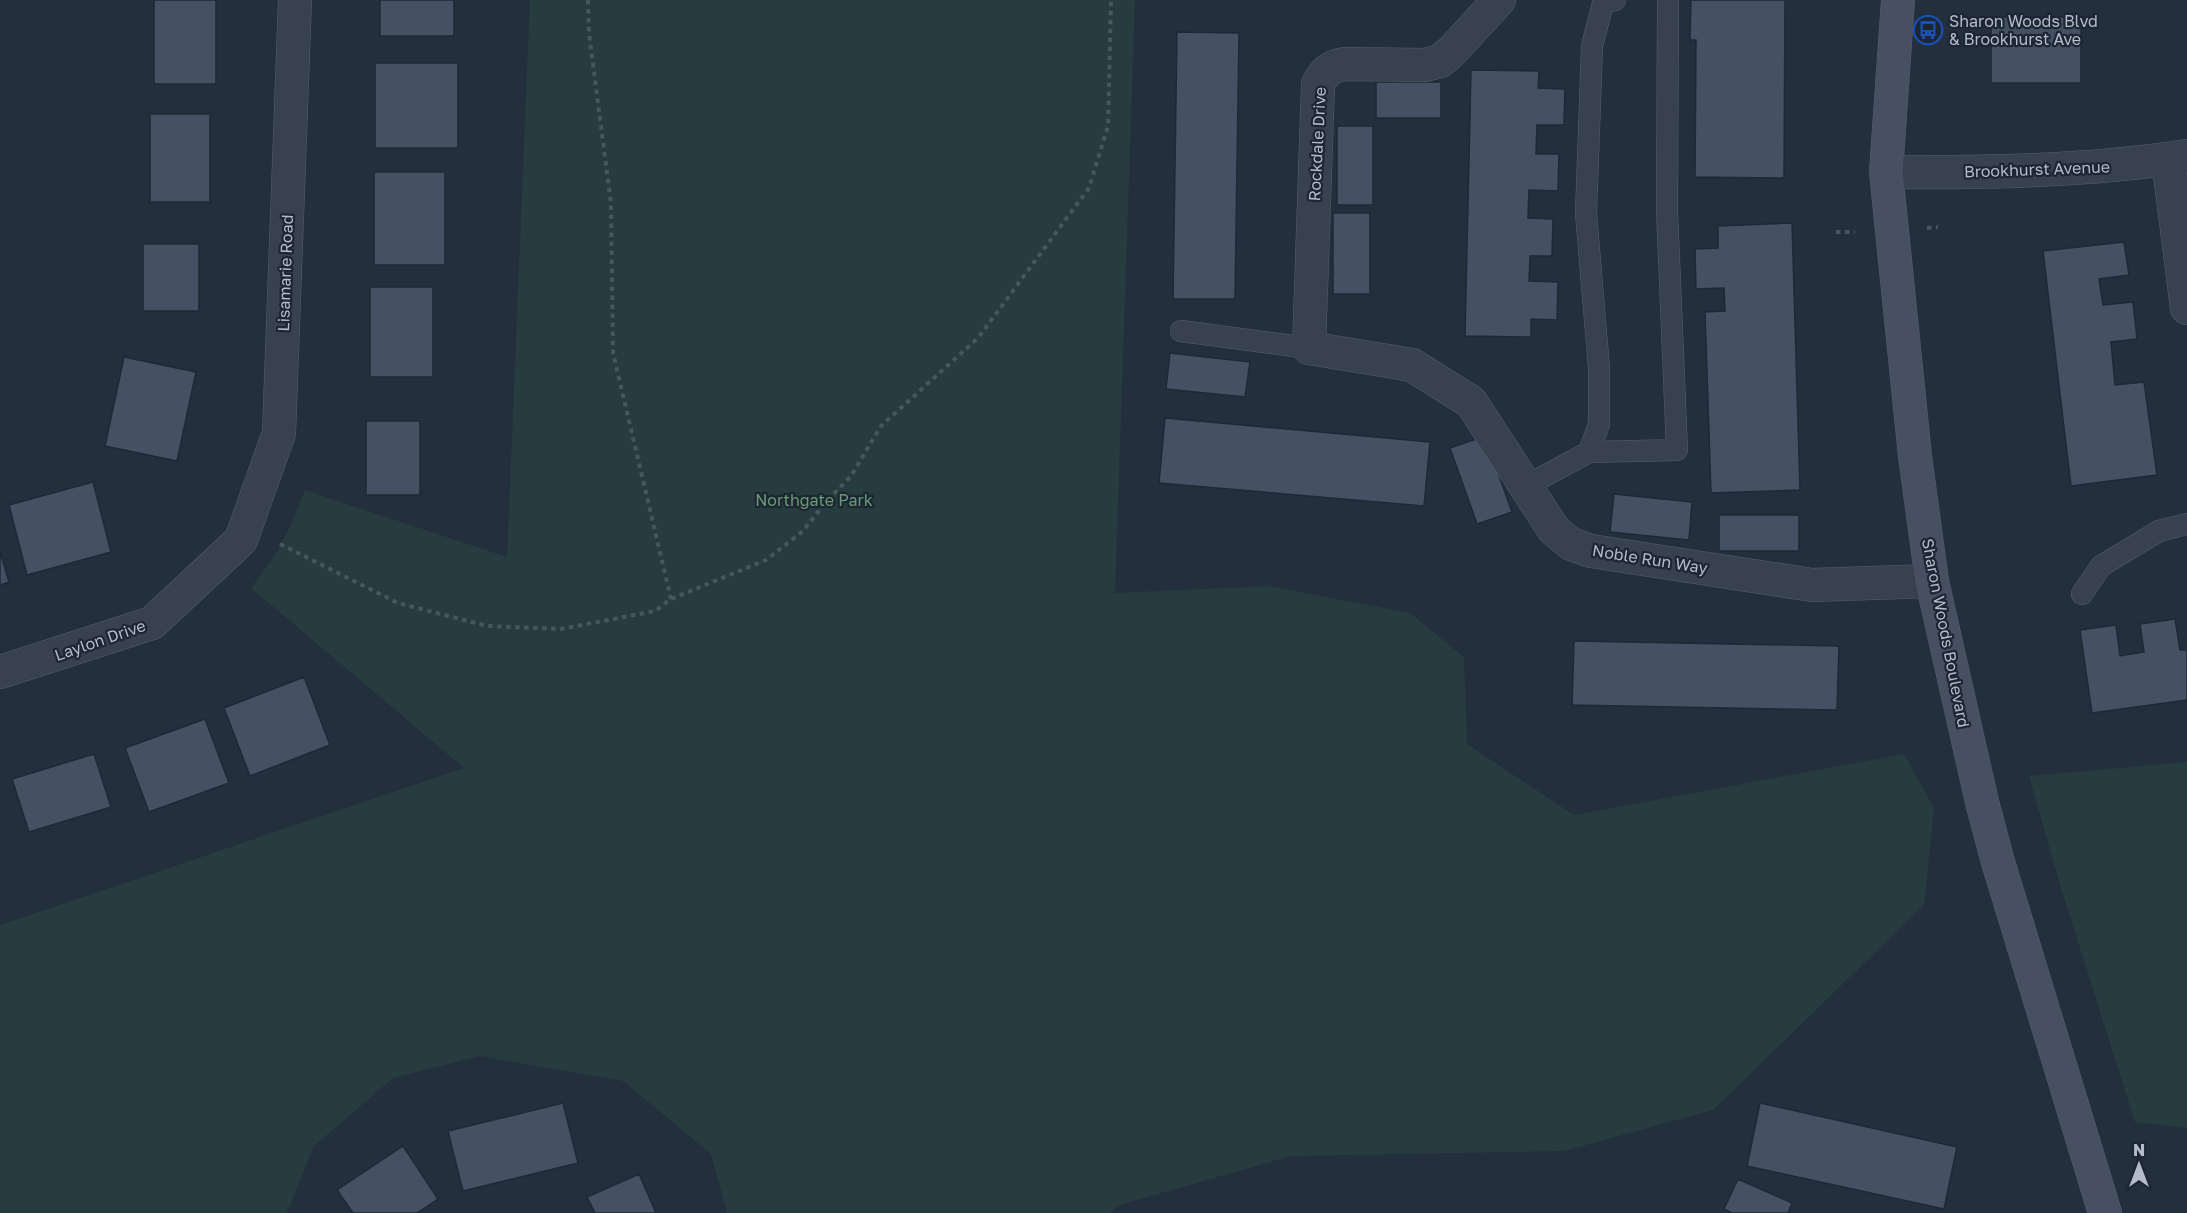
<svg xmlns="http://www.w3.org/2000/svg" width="2187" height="1213" viewBox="0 0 2187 1213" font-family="'Golos Text',sans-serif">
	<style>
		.green { fill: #263c3f }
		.building { fill: #455162; stroke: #1f2835; stroke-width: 1.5 }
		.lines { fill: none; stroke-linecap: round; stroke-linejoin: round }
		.lane-casing { stroke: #565f6c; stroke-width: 22 }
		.street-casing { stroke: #565f6c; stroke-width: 34 }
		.secondary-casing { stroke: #565f6c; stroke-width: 34 }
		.path { stroke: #44595c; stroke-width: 4; stroke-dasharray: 4.5 4.5; stroke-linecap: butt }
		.lane { stroke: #38414e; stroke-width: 21 }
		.street { stroke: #38414e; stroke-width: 33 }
		.secondary { stroke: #465061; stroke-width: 33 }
		.labels { text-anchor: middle; stroke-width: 4.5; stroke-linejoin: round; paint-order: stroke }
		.poi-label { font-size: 16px; fill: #b4bcc9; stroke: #1d2633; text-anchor: start }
		.street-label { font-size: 16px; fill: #b4bcc9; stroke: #1d2633 }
		.park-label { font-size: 16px; fill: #6b9a76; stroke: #1d2633 }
	</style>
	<rect width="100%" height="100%" fill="#242f3e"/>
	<path class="green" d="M530 0H1135L1115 593 1269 586 1410 613 1464 657 1467 744 1574 815 1904 754 1934 808 1924 905 1713 1110 1564 1151 1291 1156 1119 1205 1110 1213H727L711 1154 623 1081 479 1056 393 1078 313 1147 287 1213H0V925L464 768 251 588 276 554 290 527 305 490 507 557Z
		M2187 762V1128L2135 1122 2061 888 2029 776Z"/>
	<path class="building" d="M154 0H216V84H154Z
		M380 0H454V36H380Z
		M1691 0H1785L1784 178 1695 177 1696 40H1690Z
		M1991 17H2081V83H1991Z
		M1177 32 1239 33 1235 299H1173Z
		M375 63H458V148H375Z
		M1471 70 1539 71 1538 88 1565 89 1564 125H1537L1536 154H1559L1558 191 1529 190 1528 218 1553 219 1552 256H1530L1529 281 1558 282 1557 320 1531 319V337L1465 336Z
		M1376 82H1441V118H1376Z
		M150 114H210V202H150Z
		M1337 126H1373V205H1337Z
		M374 172H445V265H374Z
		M1333 213H1370V294H1333Z
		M1792 223 1800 490 1711 493 1705 312 1725 311 1724 288 1696 289 1695 249 1718 248V226Z
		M2124 242 2129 275 2099 279 2103 305 2133 302 2137 339 2111 342 2115 385 2144 382 2157 475 2071 486 2043 251Z
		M143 244H199V311H143Z
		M370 287H433V377H370Z
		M1170 353 1250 362 1245 397 1166 389Z
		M124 357 196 372 177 461 105 446Z
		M1165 418 1430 442 1424 506 1159 483Z
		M366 421H420V495H366Z
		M1485 436 1512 512 1477 524 1450 448Z
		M93 482 111 552 27 575 9 505Z
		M1614 494 1692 502 1689 540 1610 532Z
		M1719 515H1799V551H1719Z
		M0 552 9 582 0 585Z
		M2175 619 2180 650H2187V700L2092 713 2080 630 2116 625 2120 656 2144 652 2140 624Z
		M1574 641 1839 646 1837 710 1572 705Z
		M304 677 330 745 250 776 224 708Z
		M205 719 229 783 149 812 125 748Z
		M94 754 111 807 29 832 12 779Z
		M563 1103 578 1163 463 1191 448 1131Z
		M1760 1103 1957 1147 1944 1209 1747 1166Z
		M403 1146 438 1199 417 1213H353L337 1190Z
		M639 1174 656 1213H595L587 1197Z
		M1738 1179 1792 1203 1788 1213H1732L1724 1209Z"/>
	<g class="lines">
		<g class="lane-casing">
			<path id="lane" d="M1181 331 1309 348
				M1589 452 1677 450 1667 211 1668 0
				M1526 486 1589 452 1599 424V368L1586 213 1592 46 1603 3 1615 0
				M2082 594 2101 566 2159 531 2187 524"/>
		</g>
		<g class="street-casing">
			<path id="street" d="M1499 0 1451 52 1440 61 1425 65 1345 64C1331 66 1325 71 1318 84L1309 348 1412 365 1471 402 1554 530 1571 544 1591 551 1812 585 1932 581
				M2168 159 2187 308
				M1886 172C1986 173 2088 171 2187 156
				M0 672 152 623 241 540 279 433 295 0"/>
		</g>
		<g class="secondary-casing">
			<path id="secondary" d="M1898 0 1886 172 1915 456 1932 581 1982 802 1998 862 2105 1213"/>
		</g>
		<path class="path" d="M588 0 589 33 611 204 613 353 671 599
			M1927 228 1938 227
			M1836 232H1855
			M280 544 398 603 487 626 561 629 655 611 671 599 766 560 803 531 825 503 851 476 881 426 978 338 1089 188 1108 126 1111 0"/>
		<use href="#lane" class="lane"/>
		<use href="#street" class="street"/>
		<use href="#secondary" class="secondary"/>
	</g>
	<defs>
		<g id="bus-ring" transform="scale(1.5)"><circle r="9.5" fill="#1d2633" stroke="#1a4fb4" stroke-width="1.5"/><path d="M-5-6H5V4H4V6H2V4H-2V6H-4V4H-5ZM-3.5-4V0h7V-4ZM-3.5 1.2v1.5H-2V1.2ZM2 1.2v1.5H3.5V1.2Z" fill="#1a4fb4"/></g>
	</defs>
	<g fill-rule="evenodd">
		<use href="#bus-ring" x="1928" y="30"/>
	</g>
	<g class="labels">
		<g class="poi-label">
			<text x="1949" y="27">Sharon Woods Blvd<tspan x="1949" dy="18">&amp; Brookhurst Ave</tspan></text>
		</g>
		<g class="street-label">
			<text transform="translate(1317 144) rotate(-87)" y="6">Rockdale Drive</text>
			<text transform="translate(2037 169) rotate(-2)" y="6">Brookhurst Avenue</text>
			<text transform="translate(285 273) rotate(-88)" y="6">Lisamarie Road</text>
			<text transform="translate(1650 559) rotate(9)" y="6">Noble Run Way</text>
			<text transform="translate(1946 633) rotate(79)" y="6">Sharon Woods Boulevard</text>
			<text transform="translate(100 640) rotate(-19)" y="6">Laylon Drive</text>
		</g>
		<g class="park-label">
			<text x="814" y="506">Northgate Park</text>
		</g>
	</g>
	<g transform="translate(2139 1165)" stroke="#1d2633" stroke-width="4.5" paint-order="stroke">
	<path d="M0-4.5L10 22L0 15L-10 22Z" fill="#b4bcc9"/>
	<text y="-9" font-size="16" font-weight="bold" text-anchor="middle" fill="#b4bcc9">N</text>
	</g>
</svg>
